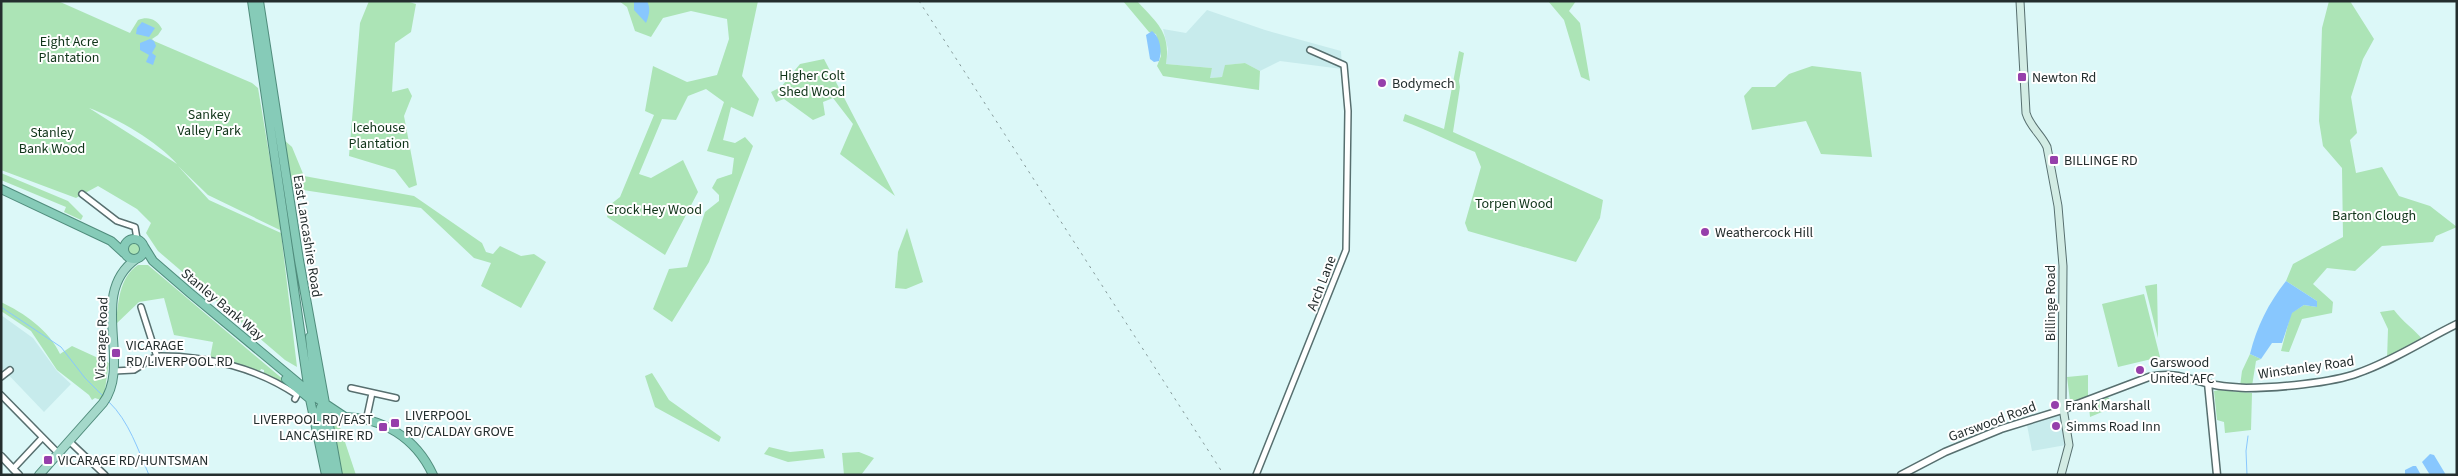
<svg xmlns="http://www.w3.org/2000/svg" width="2458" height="476" viewBox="0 0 2458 476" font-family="'Source Sans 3',sans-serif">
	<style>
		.built { fill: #c7ebec }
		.green { fill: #ace4b6; fill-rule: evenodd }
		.water { fill: #88c7fe }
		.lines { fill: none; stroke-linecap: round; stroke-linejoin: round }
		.stream { stroke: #88c7fe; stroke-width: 1 }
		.minor-casing { stroke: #576f6f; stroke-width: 8 }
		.tertiary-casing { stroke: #576f6f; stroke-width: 9 }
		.secondary-casing { stroke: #576f6f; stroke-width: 9 }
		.primary-casing { stroke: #508c7c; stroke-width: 10 }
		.trunk-casing { stroke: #508c7c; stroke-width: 10 }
		.minor { stroke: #fff; stroke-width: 5 }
		.tertiary { stroke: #fff; stroke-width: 6 }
		.secondary { stroke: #d2ece4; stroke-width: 7 }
		.primary { stroke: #a4d8ca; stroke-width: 8 }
		.trunk { stroke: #86cbb8; stroke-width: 8 }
		.rail { stroke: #869a9a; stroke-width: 1; stroke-dasharray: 2.5 5; stroke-linecap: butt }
		.poi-dot { fill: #963fab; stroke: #fff; stroke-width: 2 }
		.labels { text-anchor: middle; stroke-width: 4; stroke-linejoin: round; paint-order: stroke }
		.park-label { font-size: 14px; fill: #103419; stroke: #fff }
		.poi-label { font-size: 14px; fill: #242e2e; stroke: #fff; text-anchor: start }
		.street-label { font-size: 14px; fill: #242e2e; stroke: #fff }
	</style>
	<rect width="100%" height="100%" fill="#dcf8f8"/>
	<path class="built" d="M1207 10 1265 30 1341 51 1342 69 1280 61 1260 71 1245 63 1226 65 1222 77 1209 78 1212 68 1166 64 1168 49 1163 29 1186 33Z
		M1 315 33 338 57 371 71 384 44 412 1 367Z
		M2061 415 2066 445 2032 451 2027 425Z"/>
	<path class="green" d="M1 1H58L130 33 138 20C148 16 157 19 162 29L158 35 152 39 154 41 252 83 258 88 282 231 208 195 178 166 209 200 281 233 297 367 285 360 158 251 146 233 151 223 137 209 98 186 76 198 1 170ZM89 108C117 118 158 142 177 164Z
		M369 1H406L416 4 411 32 395 43 392 92 408 88 412 96 404 116 417 185 409 188 395 170 349 156 360 23Z
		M619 1H758L742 76 759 99 753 117 731 107 723 140 735 143 745 137 753 146 709 262 672 322 653 309 669 269 687 267 705 212 719 201V195L712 188 717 179 732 174 734 158 707 151 724 102 706 89 688 96 676 120 662 119 639 174 651 178 683 160 698 192 665 255 607 217 611 204 620 197 654 115 645 111 653 66 687 82 717 75 729 39 727 19 691 11 663 18 651 37 635 31 627 7Z
		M1123 1H1137C1157 23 1171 32 1166 64L1212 68 1210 78 1222 77 1225 65 1245 63 1260 71 1259 90 1163 76 1157 66 1161 56 1156 34 1149 32Z
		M1548 1H1576L1569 11 1580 23 1590 81 1581 77 1564 20Z
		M2329 1H2350L2374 39 2363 59 2351 97 2357 133 2350 140 2356 173 2382 167 2399 196 2430 206 2457 227 2436 236 2433 242 2382 246 2355 271 2327 268 2313 284 2333 302 2332 313 2302 319 2289 352 2281 351 2291 313 2304 305 2317 307V301L2286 281 2293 264 2343 237 2342 168 2323 146 2319 121 2322 28Z
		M1459 51 1464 53 1459 81 1460 87 1453 132 1603 200 1600 218 1576 262 1468 231 1465 223 1481 167 1475 152C1451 142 1428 130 1403 121L1405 114 1444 129Z
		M824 59 895 196 840 154 853 124 833 98 823 102 825 115 813 120 784 99 776 102 771 92 781 87 800 64Z
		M1812 66 1861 72 1872 157 1821 154 1806 121 1752 130 1744 96 1752 87H1775L1789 74Z
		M283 139 292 147 304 176 414 196 482 243 486 252 493 254 500 246 521 256 534 254 546 262 521 308 481 286 491 263 474 258 421 208 290 188Z
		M1 173 68 201 83 216 81 220 64 212 66 207 1 180Z
		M907 228 923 282 906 289 895 288 898 252Z
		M127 249a7 7 0 1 1 14 0a7 7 0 1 1-14 0Z
		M138 265H148L291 386 289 388 264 374V370L261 369 260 371 210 358 213 342 174 335 164 298 139 302 116 324C118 304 119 277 138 265Z
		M2157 284 2158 338 2145 286Z
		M2144 294 2160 357 2118 367 2102 304Z
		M1 302C24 313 49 330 60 354L72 346 109 363 104 396 101 400 95 398 92 400 89 395 57 370 31 331 1 311Z
		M2394 310C2403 322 2414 329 2424 341L2387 360 2388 329 2380 312Z
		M2250 354 2261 359 2256 361 2252 386H2240L2242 371Z
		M652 373 669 400 721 437 719 442 655 407 645 376Z
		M2088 375V398L2070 401 2067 377Z
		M2219 390 2252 393 2251 430 2225 433 2224 422 2217 420 2214 391Z
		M2108 397 2114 407 2090 417 2089 407Z
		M338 421 356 475H341L333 428 335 422Z
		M769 447 790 452 823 449 825 458 788 462 764 454Z
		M859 452 874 458 861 475H844L842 453Z"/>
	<path class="water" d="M647 1C651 9 649 15 646 23L634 10V2Z
		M142 22 155 28 149 37 136 34 137 28Z
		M1152 31C1161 38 1162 52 1159 61L1154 62 1150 59 1146 35Z
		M150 39 154 41 156 46 152 53 156 56 153 65 146 62 149 55 140 50V43Z
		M2286 281 2317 301V307L2304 305 2292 313 2282 343H2272L2261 359 2250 354C2257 326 2268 304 2286 281Z
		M2430 454 2434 455 2446 475H2430L2422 462Z
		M2413 466H2416L2421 475H2405V470Z"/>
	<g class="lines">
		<path class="stream" d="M1 307 61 347 85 378 103 396
			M109 402C129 421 138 450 149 475
			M2247 475 2246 451 2248 436"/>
		<g class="minor-casing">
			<path id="minor" d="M82 194 117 221 135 227 137 239
				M141 307 157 357
				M114 371 134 370 153 358 161 356C208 356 257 368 297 395L295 399
				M1 377 10 370
				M351 388 396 398
				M1 395 58 453
				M366 421 372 393
				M69 441 105 475
				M13 469 42 438
				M1256 475 1346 250 1348 111 1344 65 1310 50"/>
		</g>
		<g class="tertiary-casing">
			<path id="tertiary" d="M2208 383 2217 475
				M1 456 19 475
				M1901 475 1945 452 2001 429 2059 411 2149 377C2177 371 2189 380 2215 385 2225 387 2236 387 2246 388 2275 388 2332 383 2358 373 2393 361 2424 340 2457 324"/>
		</g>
		<g class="secondary-casing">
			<path id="secondary" d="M2020 1 2026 113C2030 127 2041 134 2047 147L2058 206 2063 266 2062 402 2069 445 2061 475"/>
		</g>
		<g class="primary-casing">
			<path id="primary" d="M39 475 103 403C133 363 87 294 136 259"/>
		</g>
		<g class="trunk-casing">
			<path id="trunk" d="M252 1 310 399 326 475
				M259 1 299 260 338 475
				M1 189 111 241 124 253
				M124 249a10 10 0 1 1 20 0a10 10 0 1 1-20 0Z
				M143 245 153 261 190 293 315 397 345 417
				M310 337 316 394 312 399
				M286 379 310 399
				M325 404 321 407 319 413 331 475
				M341 417C383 417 416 438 433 475"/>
		</g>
		<use href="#minor" class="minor"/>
		<use href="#tertiary" class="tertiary"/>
		<use href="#secondary" class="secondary"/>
		<use href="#primary" class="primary"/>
		<use href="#trunk" class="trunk"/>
		<path class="rail" d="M919 1 1224 475"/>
	</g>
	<g class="poi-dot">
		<rect x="2017" y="72" width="10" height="10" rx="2.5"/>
		<circle cx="1382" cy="83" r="5"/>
		<rect x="2049" y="155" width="10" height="10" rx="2.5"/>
		<circle cx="1705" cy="232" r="5"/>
		<rect x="111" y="348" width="10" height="10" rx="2.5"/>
		<circle cx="2140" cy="370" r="5"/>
		<circle cx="2055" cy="405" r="5"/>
		<rect x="390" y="418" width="10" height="10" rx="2.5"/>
		<circle cx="2056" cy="426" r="5"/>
		<rect x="378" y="422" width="10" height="10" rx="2.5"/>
		<rect x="43" y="455" width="10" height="10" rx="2.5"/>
	</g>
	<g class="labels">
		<g class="park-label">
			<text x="69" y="46">Eight Acre<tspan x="69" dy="16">Plantation</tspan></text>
			<text x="812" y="80">Higher Colt<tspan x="812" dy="16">Shed Wood</tspan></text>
			<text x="209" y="119">Sankey<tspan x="209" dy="16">Valley Park</tspan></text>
			<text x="379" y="132">Icehouse<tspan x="379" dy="16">Plantation</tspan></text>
			<text x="52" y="137">Stanley<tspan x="52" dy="16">Bank Wood</tspan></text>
			<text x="1514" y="208">Torpen Wood</text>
			<text x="654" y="214">Crock Hey Wood</text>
			<text x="2374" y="220">Barton Clough</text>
		</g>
		<g class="poi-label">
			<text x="2032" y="82">Newton Rd</text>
			<text x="1392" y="88">Bodymech</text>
			<text x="2064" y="165">BILLINGE RD</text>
			<text x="1715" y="237">Weathercock Hill</text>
			<text x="126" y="350">VICARAGE<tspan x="126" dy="16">RD/LIVERPOOL RD</tspan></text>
			<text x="2150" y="367">Garswood<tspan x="2150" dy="16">United AFC</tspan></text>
			<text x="2065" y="410">Frank Marshall</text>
			<text x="405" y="420">LIVERPOOL<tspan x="405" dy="16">RD/CALDAY GROVE</tspan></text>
			<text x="373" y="424" text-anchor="end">LIVERPOOL RD/EAST<tspan x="373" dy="16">LANCASHIRE RD</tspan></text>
			<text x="2066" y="431">Simms Road Inn</text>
			<text x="58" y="465">VICARAGE RD/HUNTSMAN</text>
		</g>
		<g class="street-label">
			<text transform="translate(308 236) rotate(81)" y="5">East Lancashire Road</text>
			<text transform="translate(1321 283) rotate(-69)" y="5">Arch Lane</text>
			<text transform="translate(2050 303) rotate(-90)" y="5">Billinge Road</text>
			<text transform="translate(223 304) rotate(40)" y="5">Stanley Bank Way</text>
			<text transform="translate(101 338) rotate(-88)" y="5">Vicarage Road</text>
			<text transform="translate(2306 367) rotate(-8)" y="5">Winstanley Road</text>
			<text transform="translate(1992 421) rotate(-20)" y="5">Garswood Road</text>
		</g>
	</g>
	<rect width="2458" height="476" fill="none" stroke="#242e2e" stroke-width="5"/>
</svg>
